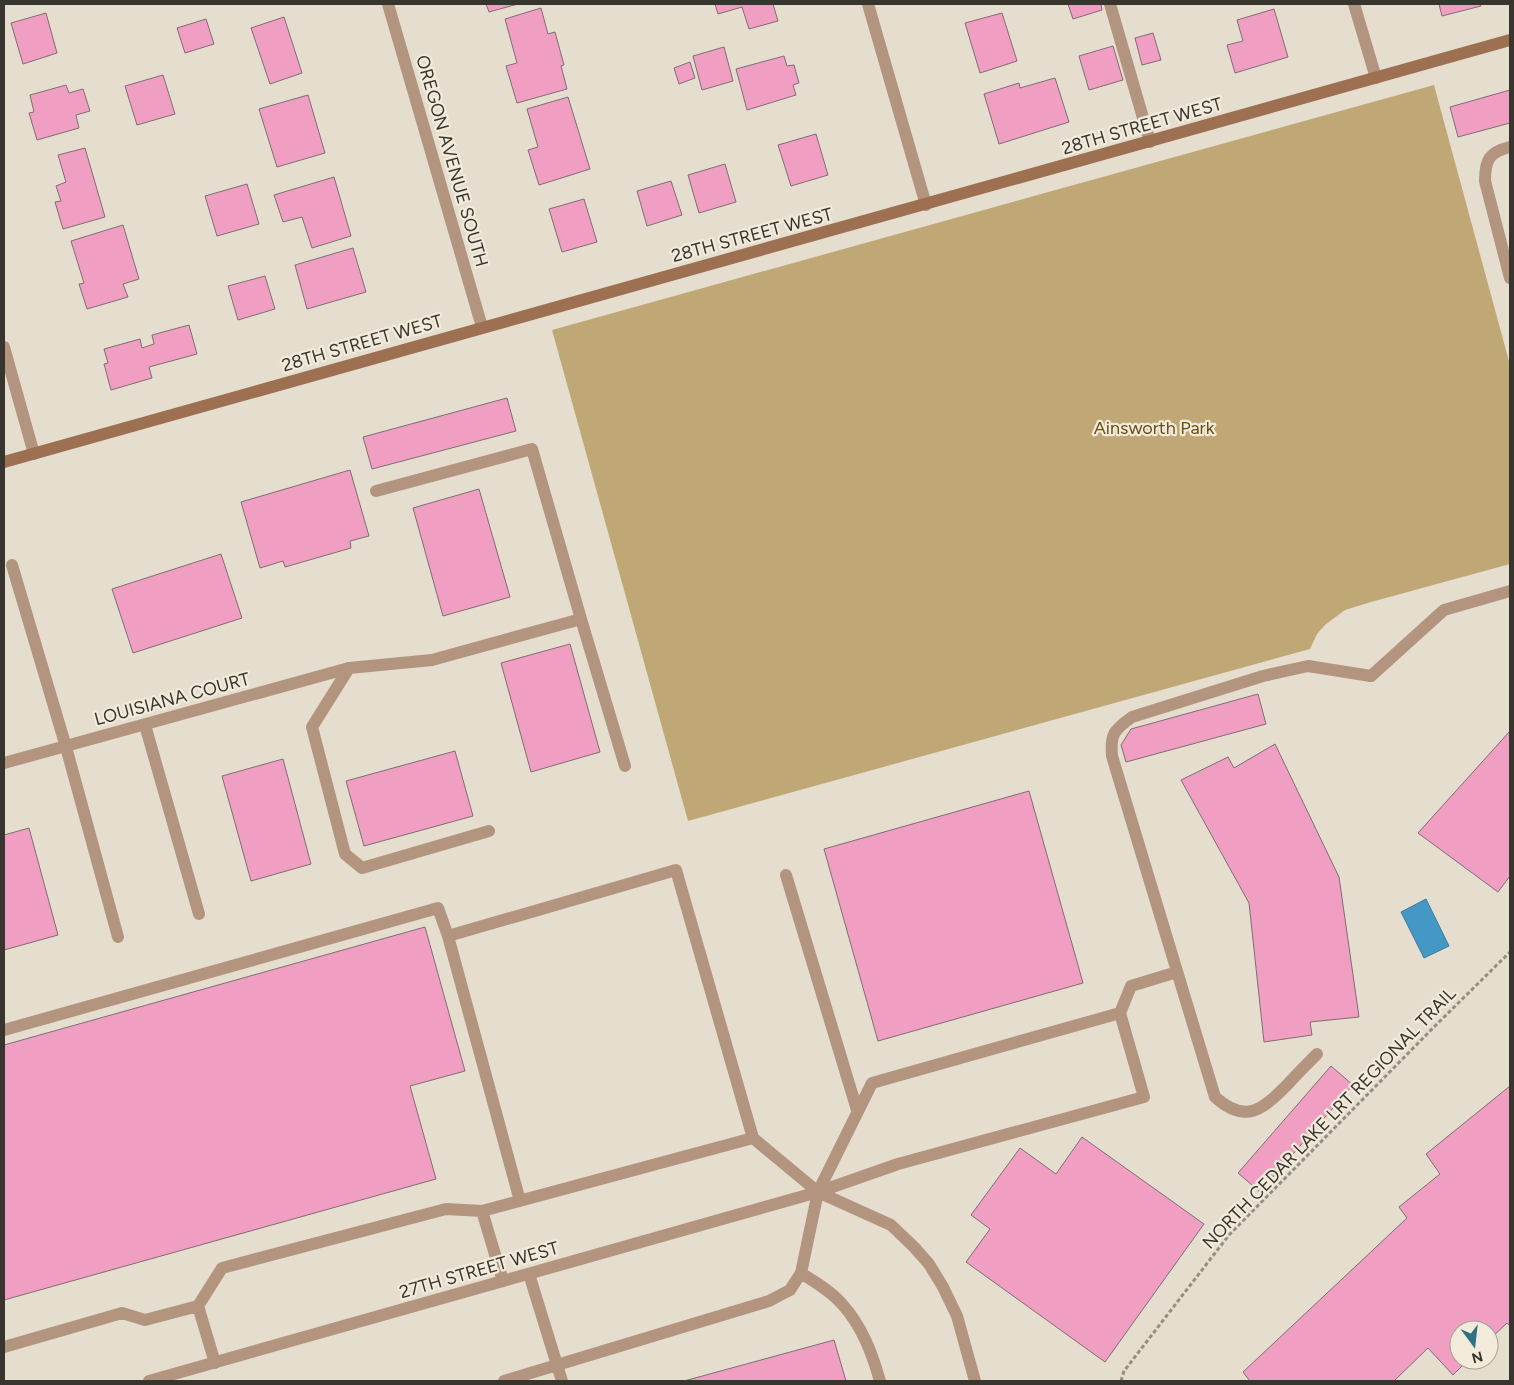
<svg xmlns="http://www.w3.org/2000/svg" width="1514" height="1385" viewBox="0 0 1514 1385" font-family="Figtree,sans-serif">
	<style>
		.green { fill: #c0a876 }
		.water { fill: #4498c6; stroke: #407a99 }
		.building { fill: #f09ec1; stroke: #7e6e74 }
		.lines { fill: none; stroke-linecap: round; stroke-linejoin: round }
		.path { stroke: #948f84; stroke-width: 3; stroke-dasharray: 4 2.5; stroke-linecap: butt }
		.lane { stroke: #b3957f; stroke-width: 12 }
		.street { stroke: #b3957f; stroke-width: 12 }
		.secondary { stroke: #9c7050; stroke-width: 12 }
		.labels { text-anchor: middle; stroke-width: 4.5; stroke-linejoin: round; paint-order: stroke }
		.street-label { font-size: 18px; fill: #38352f; stroke: #f2ebdb }
		.park-label { font-size: 18px; fill: #684f12; stroke: #f2ebdb }
	</style>
	<rect width="100%" height="100%" fill="#e5ddce"/>
	<path class="green" d="M1434 85 1510 365V564L1371 602 1345 610 1325 625 1317 634 1310 649 688 821 552 330Z"/>
	<path class="water" d="M1426 899 1449 946 1424 958 1401 912Z"/>
	<path class="building" d="M486 4H518L489 12Z
		M715 4H773L778 21 749 29 742 7 718 14Z
		M1068 4H1101L1102 10 1073 19Z
		M1439 4H1480L1481 6 1442 16Z
		M541 8 548 34 555 32 564 65 561 66 567 89 517 103 506 66 517 63 505 19Z
		M1274 9 1288 57 1235 73 1227 45 1243 41 1237 20Z
		M46 13 57 53 23 64 11 23Z
		M1002 13 1017 61 980 73 965 23Z
		M284 17 302 73 270 84 251 28Z
		M206 19 214 44 185 53 177 28Z
		M1153 33 1161 60 1142 65 1135 38Z
		M1113 46 1123 80 1089 90 1079 56Z
		M724 47 733 81 702 90 693 56Z
		M784 56 787 66 794 65 799 83 793 85 796 95 747 110 736 69Z
		M690 62 695 78 679 84 674 68Z
		M163 75 175 114 137 125 125 86Z
		M1055 78 1069 122 999 144 984 94 1019 83 1020 88Z
		M66 85 69 93 83 89 90 111 76 115 79 128 37 140 29 113 34 112 30 95Z
		M1510 90V123L1458 137 1450 107Z
		M308 95 325 153 277 167 259 109Z
		M568 97 590 169 539 185 528 150 538 147 527 109Z
		M816 134 828 175 791 186 778 145Z
		M85 148 105 217 63 229 55 202 61 201 56 186 66 182 58 155Z
		M725 164 736 202 699 213 688 175Z
		M334 177 351 236 312 248 302 217 283 222 274 195Z
		M671 181 682 215 647 226 637 191Z
		M247 184 259 224 217 236 205 196Z
		M584 199 597 242 562 252 549 209Z
		M123 225 139 279 123 284 128 297 87 309 79 284 84 283 71 241Z
		M353 248 366 292 307 309 295 265Z
		M265 276 275 309 238 320 228 286Z
		M189 325 197 354 149 367 152 378 111 390 104 364 108 363 104 349 140 339 142 348 154 344 152 335Z
		M507 398 516 431 372 469 363 437Z
		M350 470 369 536 350 541 351 548 285 567 283 561 260 568 241 502Z
		M479 489 510 597 443 616 413 508Z
		M221 554 242 618 133 653 112 589Z
		M570 644 600 752 531 772 501 663Z
		M1258 694 1266 724 1126 762 1121 745 1131 729Z
		M1510 731V876L1498 892 1418 833Z
		M1275 744 1339 877 1359 1017 1310 1022 1312 1035 1264 1042 1249 903 1181 780 1228 757 1234 768Z
		M455 751 473 816 364 846 346 781Z
		M283 759 311 864 251 881 222 776Z
		M1029 791 1083 983 878 1041 824 849Z
		M29 828 58 935 4 950V835Z
		M425 927 465 1071 410 1086 436 1179 4 1300V1045Z
		M1331 1066 1353 1085 1260 1192 1238 1173Z
		M1510 1086V1326L1507 1323 1489 1340V1330H1459V1360H1468L1453 1375 1428 1348 1394 1381H1250L1243 1372 1407 1218 1399 1207 1440 1174 1426 1154Z
		M1082 1137 1204 1224 1105 1362 966 1262 990 1229 971 1215 1020 1148 1056 1174Z
		M834 1340 846 1381H684Z"/>
	<g class="lines">
		<path class="path" d="M1121 1381 1124 1371 1229 1235 1437 1024 1510 952"/>
		<path class="lane" d="M1110 4 1150 142
			M1510 147C1489 152 1485 160 1485 181L1510 278
			M376 491 532 449 581 619 432 660 349 668 312 727 345 854 362 868 489 831
			M12 565 66 747 118 937
			M581 619 625 766
			M145 725 199 914
			M786 875 857 1110
			M1120 1013 1131 986 1177 972
			M4 1030 438 908 448 936
			M1317 1054C1307 1064 1297 1074 1287 1085 1263 1109 1246 1125 1215 1097L1112 756C1110 734 1114 730 1132 717L1263 676 1308 666 1371 676
			M753 1138 818 1192 891 1225 914 1247 929 1264 943 1287 957 1316 975 1381
			M482 1211 503 1281
			M801 1273C815 1282 831 1291 842 1304 862 1326 872 1353 880 1381
			M529 1274 562 1381
			M198 1306 215 1363
			M4 1347 122 1313 145 1320 198 1306 222 1268 446 1209 482 1211 753 1138 676 870 448 936 520 1201
			M504 1381 769 1301 790 1290 801 1273 818 1192 872 1083 1120 1013 1144 1097 898 1164 818 1192"/>
		<path class="street" d="M388 4 482 327
			M868 4 926 205
			M1354 4 1376 78
			M4 347 34 454
			M1371 676 1444 610 1510 591
			M4 763 349 668
			M149 1381 818 1192"/>
		<path class="secondary" d="M4 462 1510 40"/>
	</g>
	<g class="labels">
		<g class="street-label">
			<text transform="translate(1142 126) rotate(-16)" y="6">28TH STREET WEST</text>
			<text transform="translate(452 161) rotate(74)" y="6">OREGON AVENUE SOUTH</text>
			<text transform="translate(752 235) rotate(-15)" y="6">28TH STREET WEST</text>
			<text transform="translate(362 343) rotate(-16)" y="6">28TH STREET WEST</text>
			<text transform="translate(172 699) rotate(-15)" y="6">LOUISIANA COURT</text>
			<text transform="translate(1329 1118) rotate(-46)" y="6">NORTH CEDAR LAKE LRT REGIONAL TRAIL</text>
			<text transform="translate(479 1270) rotate(-16)" y="6">27TH STREET WEST</text>
		</g>
		<g class="park-label">
			<text x="1154" y="434">Ainsworth Park</text>
		</g>
	</g>
	<rect width="1514" height="1385" fill="none" stroke="#38352f" stroke-width="10"/>
	<g transform="translate(1474 1345) rotate(165)"><circle r="24" fill="#f2ebdb" stroke="#a8a296"/>
	<path d="M0-4L9 19L0 12L-9 19Z" fill="#2f7283"/>
	<text y="-8" font-size="14" font-weight="bold" text-anchor="middle" fill="#38352f">N</text>
	</g>
</svg>
